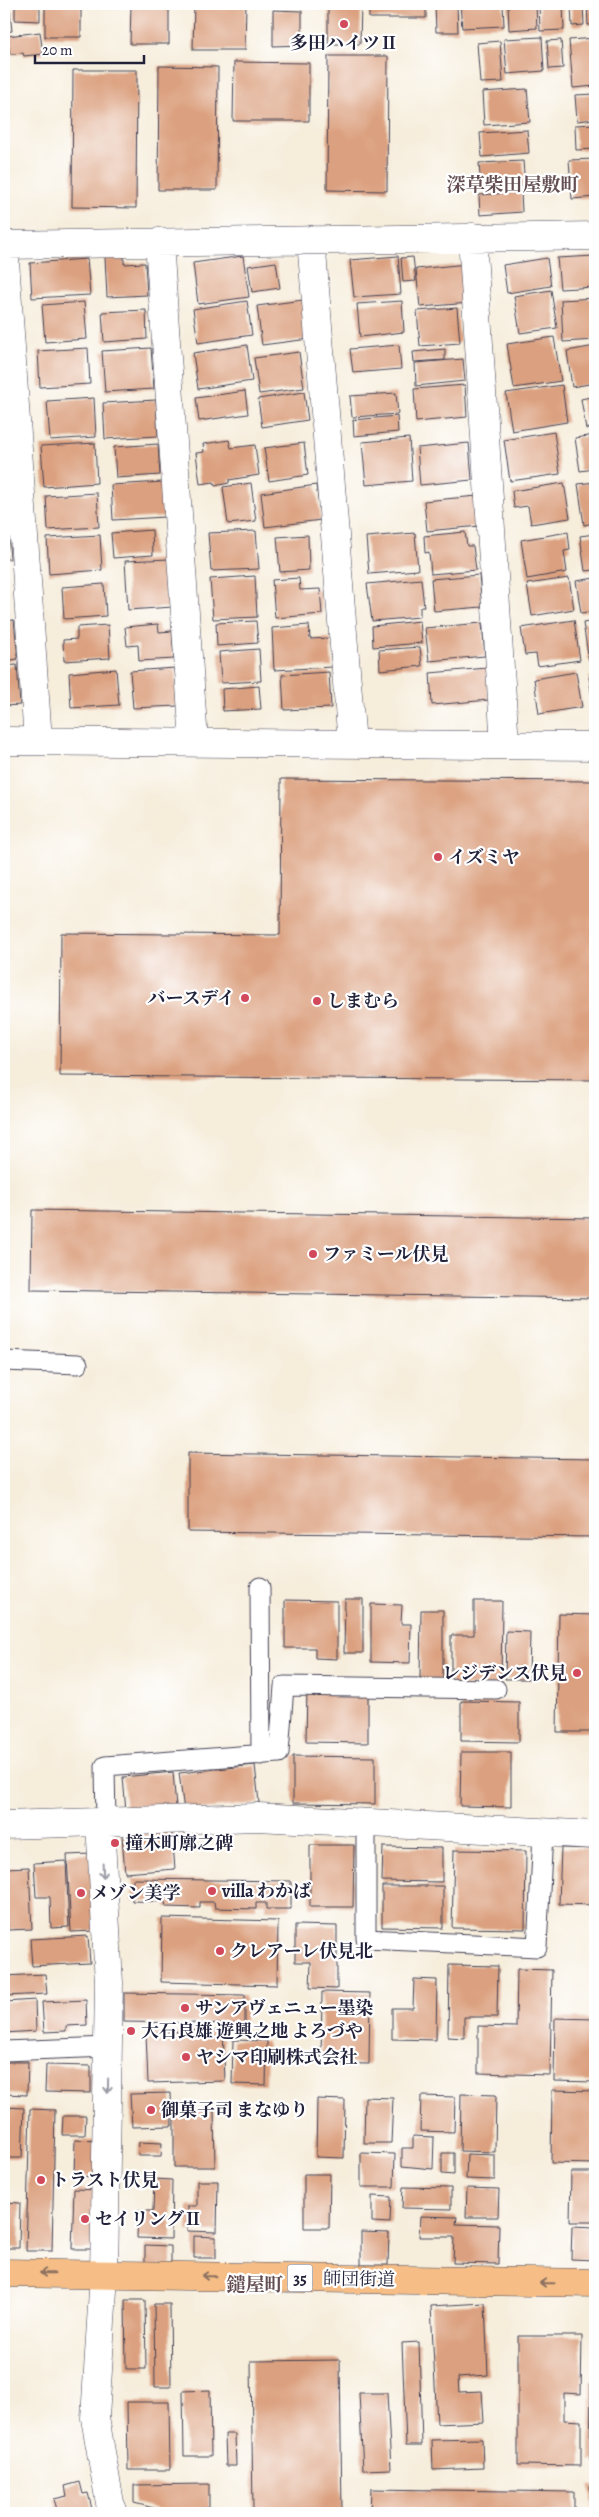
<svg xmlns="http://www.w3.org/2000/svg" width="599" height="2517" viewBox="0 0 599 2517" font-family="Alegreya,'Noto Serif JP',serif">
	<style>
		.building { fill: #dba07f }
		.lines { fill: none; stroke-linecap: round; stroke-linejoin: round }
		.service-casing { stroke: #424053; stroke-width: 21 }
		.minor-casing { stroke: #424053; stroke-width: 29 }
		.primary-casing { stroke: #424053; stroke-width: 29 }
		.service { stroke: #fff; stroke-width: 19 }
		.minor { stroke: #fff; stroke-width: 28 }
		.primary { stroke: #f6be86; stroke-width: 28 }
		.oneway { stroke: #9c9ca7 }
		.oneway2 { stroke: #8c7060 }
		.poi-dot { fill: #d1495b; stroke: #fff; stroke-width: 2 }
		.labels { text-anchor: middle; stroke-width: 4.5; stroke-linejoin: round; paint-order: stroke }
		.shield { fill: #fff; stroke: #646476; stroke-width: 1 }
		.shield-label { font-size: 16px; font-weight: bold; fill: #22223b }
		.poi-label { font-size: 18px; font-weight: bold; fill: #22223b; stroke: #fff; text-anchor: start }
		.street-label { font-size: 18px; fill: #22223b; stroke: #fff }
		.neighbourhood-label { font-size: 19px; font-weight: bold; fill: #634e53; stroke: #fff }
	</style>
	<rect width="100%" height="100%" fill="#fff"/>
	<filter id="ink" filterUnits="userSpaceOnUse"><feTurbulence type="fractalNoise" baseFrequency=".02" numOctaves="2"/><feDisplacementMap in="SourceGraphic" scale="10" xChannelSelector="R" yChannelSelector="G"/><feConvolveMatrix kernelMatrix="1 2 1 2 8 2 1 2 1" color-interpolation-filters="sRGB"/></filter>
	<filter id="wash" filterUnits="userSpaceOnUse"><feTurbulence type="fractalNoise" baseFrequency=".0096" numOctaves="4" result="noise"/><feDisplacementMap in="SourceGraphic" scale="20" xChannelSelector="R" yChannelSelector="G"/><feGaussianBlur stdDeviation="1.12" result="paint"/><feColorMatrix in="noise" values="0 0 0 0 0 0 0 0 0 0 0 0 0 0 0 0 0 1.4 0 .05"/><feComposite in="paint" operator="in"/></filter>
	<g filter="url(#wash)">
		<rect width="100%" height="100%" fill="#f6eddb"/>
		<g id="blocks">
			<path class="building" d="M4 4H9L12 31 4 32Z
				M15 4H40V21L15 20Z
				M45 4H81V37H45Z
				M131 4H169V44H130Z
				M194 4H246L245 50H193Z
				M328 4H361L360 44H328Z
				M369 4H426V18H369Z
				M435 4H457L458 32H436Z
				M460 4H503L504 26 462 28Z
				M508 4H536L537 28 509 30Z
				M539 4H563L564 30 540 31Z
				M571 4H583L584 25 572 26Z
				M587 4H595V25H588Z
				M273 10 302 11V45L273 46Z
				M40 32 43 54 24 56 23 53 10 54 7 36Z
				M542 37 544 71 507 74 504 39Z
				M595 38V86L573 88 569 40Z
				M561 40 563 68 549 69 547 41Z
				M500 41 503 82 480 83 477 43Z
				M328 56H388L387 191 327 190Z
				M234 62 309 63V121H233Z
				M159 66 218 67 217 190H158Z
				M73 70H137L136 208 72 207Z
				M527 89 530 122 484 125 482 92Z
				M595 94V119L577 121 575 95Z
				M595 124V149L576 150 575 125Z
				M527 130 529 153 482 157 480 133Z
				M595 159V197L572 199 569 160Z
				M523 161 525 186 481 189 479 163Z
				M521 192 522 212 480 215 479 195Z
				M124 256V264L145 263 147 295 107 297 105 257Z
				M243 256 249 297 198 304 193 263Z
				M398 256 401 294 354 297 350 260Z
				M595 256V287L560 289 557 258Z
				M413 257 416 281 403 282 401 258Z
				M547 258 551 286 507 293 503 265Z
				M87 259 90 295 32 298 30 263Z
				M276 262 280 288 252 292 248 266Z
				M467 264 470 303 420 307 416 269Z
				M551 290 557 328 520 333 514 296Z
				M595 298V340L563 342 561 300Z
				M303 300 309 339 262 345 257 306Z
				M247 301 252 335 198 343 193 309Z
				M402 301 404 332 360 337 357 304Z
				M84 302 87 339 45 342 42 305Z
				M457 308 460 343 420 346 417 311Z
				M146 310 147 339 104 342 102 312Z
				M554 337 561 381 514 388 507 344Z
				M247 345 252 381 198 389 193 353Z
				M399 345 401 369 353 373 350 349Z
				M595 346V383L572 387 567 351Z
				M88 348 90 384 40 387 38 351Z
				M151 348 154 389 105 392 102 351Z
				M445 349V360L414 362 413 352Z
				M299 352 304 388 259 394 254 358Z
				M463 359 465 381 416 386 415 363Z
				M465 385 467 417 416 422 414 389Z
				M562 385 567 422 512 431 506 393Z
				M245 391 248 414 199 421 196 398Z
				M304 392 308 420 262 427 258 399Z
				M396 393 398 414 352 417 350 396Z
				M595 396V427L586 429 581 399Z
				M94 398 96 437 50 440 47 401Z
				M156 400 158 436 105 439 103 403Z
				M397 416 398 432 354 436 353 420Z
				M554 432 560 474 510 481 504 440Z
				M595 435V469L580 471 575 438Z
				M409 438 412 481 366 485 362 442Z
				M229 440 231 448 255 445 259 475 229 480V483L215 486 214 482 200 484 196 453 204 452 203 444Z
				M95 443 97 483 44 487 41 446Z
				M304 443 308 475 269 481 264 448Z
				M469 443 472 480 420 485 417 448Z
				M158 444 160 475 116 478 114 447Z
				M163 482 165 517 113 520 111 485Z
				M595 482V523L584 525 578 484Z
				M251 483 256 521 228 524 223 487Z
				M564 483 570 518 531 524 528 506 514 508 512 491Z
				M316 485 321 520 265 527 261 493Z
				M97 493 99 527 48 530 46 496Z
				M477 496 480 526 427 531 424 501Z
				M4 501 8 526 4 527Z
				M152 530 153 555 113 558 111 533Z
				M4 531H8L10 559H4Z
				M256 531 259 569 211 571 208 533Z
				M465 532 467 546H473L476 570 431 574 429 552 425 553 424 536Z
				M568 532 570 550 564 551 567 572 527 579 521 540Z
				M415 533 418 570 369 574 366 537Z
				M595 534V570L585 571 580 536Z
				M100 535 102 570 49 574 47 538Z
				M308 535 309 570 280 572 277 537Z
				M170 559 173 607 128 610 125 561Z
				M479 575 482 607 434 611 431 579Z
				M255 576 257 617 213 619 210 579Z
				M299 578 300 590 320 589 322 614 275 618 272 580Z
				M569 578 574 609 532 616 527 584Z
				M595 578V611L581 613 576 581Z
				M421 579 424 607H420V617L372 621 367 584Z
				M104 584 106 616 64 619 62 587Z
				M4 591H7L9 615 4 616Z
				M14 620 18 659 4 661V621Z
				M574 620 580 660 538 666 536 654 525 655 521 628Z
				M256 621 258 643 217 646 216 623Z
				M420 621 422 643 373 647 372 626Z
				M595 621V660L589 661 583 623Z
				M482 623 485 656 429 661 425 628Z
				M158 624 159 632 172 631 174 659 139 661 138 645 127 646 125 627Z
				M108 625 110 658 64 661 63 640 77 639V627Z
				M309 625 310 639 330 638 332 667 274 670 272 628Z
				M420 647 422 666 380 670 379 650Z
				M259 649 261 681 221 683 219 652Z
				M17 665 20 705 4 706V666Z
				M175 668 178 706 133 708 130 671Z
				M487 668 489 700 432 705 430 673Z
				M116 669 119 705 71 708 69 673Z
				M329 672 331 708 284 710 282 675Z
				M576 672 582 707 539 714 534 679Z
				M595 676V711H594L589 677Z
				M259 686 261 709 223 711 222 689Z
				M281 779 595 781V1080L60 1076 61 933 280 935Z
				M32 1210 595 1218V1298L31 1290Z
				M188 1453 595 1459V1537L188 1532Z
				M345 1599H363V1653H344Z
				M285 1600 337 1601V1659L315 1658V1648H285Z
				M474 1601H502L501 1686H451V1635H474Z
				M371 1604 402 1605 401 1624H411L410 1663 371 1662Z
				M421 1610H443V1680L420 1679Z
				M559 1614 595 1615V1732H557Z
				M506 1631 530 1632 529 1679H505Z
				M307 1688 368 1689V1743L306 1742Z
				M461 1701 519 1702V1742L461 1741Z
				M461 1752H511V1807L460 1806Z
				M293 1756 375 1757V1804L293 1803Z
				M255 1765 259 1803 184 1811 179 1773Z
				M173 1772 176 1807 126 1812 123 1777Z
				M172 1832 175 1869 125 1873 122 1836Z
				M310 1845H354L353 1907H310Z
				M383 1847 442 1848V1882L382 1881Z
				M561 1848 595 1849V1905L559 1904Z
				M454 1850 526 1851 525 1929 452 1928Z
				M91 1854 95 1931 71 1932 67 1855Z
				M66 1861 69 1927 51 1928 50 1897H36L34 1863Z
				M29 1867 32 1929 8 1930 5 1868Z
				M133 1879 291 1881V1909H266V1903H256V1909L215 1908 214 1902H200V1908L166 1907 165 1902 132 1901Z
				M382 1886H443V1928L382 1927Z
				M162 1918 278 1921 277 1985 161 1982Z
				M295 1925 337 1926V1989L310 1988 311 1962H295Z
				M88 1936 90 1963 32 1966 30 1939Z
				M449 1965 498 1966 497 2017H464V2038L448 2037Z
				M517 1969 552 1970 550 2075 478 2073V2026L516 2027Z
				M45 1974 47 1994 4 1996V1976Z
				M414 1979 437 1980 436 2040 392 2039V2008H413Z
				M322 1992 370 1993 369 2064 321 2063Z
				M124 1993 245 1995V2024L124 2022Z
				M35 2000 36 2031 4 2033V2002Z
				M86 2000 87 2025 66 2026V2031L44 2032 42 2002Z
				M555 2018 595 2019V2082L554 2081Z
				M223 2030 225 2081 148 2083 146 2033Z
				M233 2040 267 2041 266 2085 232 2084Z
				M4 2062H28L27 2095 4 2094Z
				M46 2065 91 2066V2093L45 2092Z
				M552 2090 595 2091V2164L551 2163Z
				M171 2093 172 2126 132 2127 130 2094Z
				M461 2094 496 2095 495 2152 460 2151Z
				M421 2096 455 2097 454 2132 420 2131Z
				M365 2097 393 2098 391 2143H364Z
				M317 2099 345 2100 344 2158 316 2157Z
				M4 2107 24 2108 22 2158H4Z
				M30 2109 55 2110 52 2251H26Z
				M174 2111H214L215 2167H174Z
				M63 2116H86L85 2135H62Z
				M413 2136 434 2137 433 2169 402 2166V2148H413Z
				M75 2140 98 2141 97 2177 74 2176Z
				M139 2142 162 2143 161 2156H138Z
				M361 2153 395 2154 394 2187H361Z
				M442 2153H454V2175L442 2174Z
				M467 2154 495 2155V2180L466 2179Z
				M571 2172H595V2222H570Z
				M304 2174H330L329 2228H304Z
				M154 2179 172 2180 171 2239 137 2238 138 2211H153Z
				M197 2181H218L217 2232 187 2231 188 2206H197Z
				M403 2187 451 2188V2209L402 2208Z
				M467 2188 499 2189 498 2217H466Z
				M74 2189 98 2190 96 2249H72Z
				M372 2196 391 2197 390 2223 372 2222Z
				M4 2202 20 2203 19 2248H4Z
				M420 2216 457 2217 456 2224 499 2225 498 2264 453 2263 454 2237H419Z
				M572 2226 595 2227V2260L571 2259Z
				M361 2232 389 2233 388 2265H361Z
				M194 2236 216 2237V2258H194Z
				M145 2245 171 2246V2266L145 2265Z
				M125 2300H145L146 2369H126Z
				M485 2303 488 2375 458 2377 459 2392 482 2391 484 2422 437 2424 431 2306Z
				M154 2304H170L171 2387H155Z
				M593 2311H595V2329H594Z
				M518 2336H582L581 2394 564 2393V2420L581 2421V2466L518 2465Z
				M419 2342 422 2445H406L402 2343Z
				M340 2360 342 2513H253L251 2361Z
				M591 2381H595V2461L590 2460Z
				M210 2390 211 2456H184L183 2391Z
				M359 2393H387L391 2469 363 2470Z
				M127 2402H169L170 2470H128Z
				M225 2434H235L236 2466H226Z
				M482 2439 483 2468 433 2470 432 2440Z
				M80 2482 83 2494 88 2493 93 2513H58L54 2499 67 2496 65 2486Z
				M209 2484V2508L162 2510 134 2503V2485Z
				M590 2486H595V2513H592Z
				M371 2489 574 2492V2513H370Z"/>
		</g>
	</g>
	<g filter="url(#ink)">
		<use href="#blocks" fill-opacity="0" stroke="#424053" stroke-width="1"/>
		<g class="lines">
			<g class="service-casing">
				<path id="service" d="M4 1361 78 1364
					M260 1587 261 1755
					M106 1822 105 1766 279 1753 284 1686 496 1689
					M366 1823V1939L537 1947 543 1834
					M4 2051 109 2047"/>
			</g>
			<g class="minor-casing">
				<path id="minor" d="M472 237 505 745
					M311 240 352 744
					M159 242 194 742
					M4 245 595 236
					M4 246 38 741
					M4 741 595 746
					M100 1822 109 1983 104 2274 95 2418 110 2503 114 2513
					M4 1825 258 1817 595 1835"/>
			</g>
			<g class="primary-casing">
				<path id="primary" d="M4 2273 595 2283"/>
			</g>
			<use href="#service" class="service"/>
			<use href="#minor" class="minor"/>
			<use href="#primary" class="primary"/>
		</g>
		<defs><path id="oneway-shaft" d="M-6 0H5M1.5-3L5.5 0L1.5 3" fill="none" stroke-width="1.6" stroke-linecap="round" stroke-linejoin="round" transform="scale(1.25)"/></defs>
		<g class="oneway">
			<use href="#oneway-shaft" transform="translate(103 1871) rotate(87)"/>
			<use href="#oneway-shaft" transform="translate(108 2086) rotate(91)"/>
		</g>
		<g class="oneway2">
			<use href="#oneway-shaft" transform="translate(47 2273) rotate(-179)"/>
			<use href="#oneway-shaft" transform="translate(209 2276) rotate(-179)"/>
			<use href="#oneway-shaft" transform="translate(547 2283) rotate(-179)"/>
		</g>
	</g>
	<g class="poi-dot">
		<circle cx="344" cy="24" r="5"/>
		<circle cx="438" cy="857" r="5"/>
		<circle cx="245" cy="998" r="5"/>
		<circle cx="317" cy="1001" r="5"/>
		<circle cx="313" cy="1254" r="5"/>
		<circle cx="577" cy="1673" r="5"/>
		<circle cx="115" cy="1843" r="5"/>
		<circle cx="212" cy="1891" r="5"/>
		<circle cx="81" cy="1893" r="5"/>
		<circle cx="220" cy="1951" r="5"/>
		<circle cx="185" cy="2008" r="5"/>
		<circle cx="131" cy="2031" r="5"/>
		<circle cx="186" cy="2057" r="5"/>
		<circle cx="151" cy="2110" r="5"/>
		<circle cx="41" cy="2180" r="5"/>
		<circle cx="85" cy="2219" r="5"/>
	</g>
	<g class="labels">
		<rect class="shield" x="287.5" y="2264.5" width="25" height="27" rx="4"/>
		<g class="shield-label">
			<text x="300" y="2284">35</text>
		</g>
		<g class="poi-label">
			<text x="344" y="49" text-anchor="middle">多田ハイツⅡ</text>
			<text x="448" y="863">イズミヤ</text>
			<text x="235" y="1004" text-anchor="end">バースデイ</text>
			<text x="327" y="1007">しまむら</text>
			<text x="323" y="1260">ファミール伏見</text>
			<text x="567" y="1679" text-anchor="end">レジデンス伏見</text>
			<text x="125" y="1849">撞木町廓之碑</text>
			<text x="222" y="1897">villa わかば</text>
			<text x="91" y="1899">メゾン美学</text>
			<text x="230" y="1957">クレアーレ伏見北</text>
			<text x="195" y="2014">サンアヴェニュー墨染</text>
			<text x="141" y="2037">大石良雄 遊興之地 よろづや</text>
			<text x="196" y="2063">ヤシマ印刷株式会社</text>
			<text x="161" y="2116">御菓子司 まなゆり</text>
			<text x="51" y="2186">トラスト伏見</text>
			<text x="95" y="2225">セイリングⅡ</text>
		</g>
		<g class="street-label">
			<text transform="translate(359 2279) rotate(1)" y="6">師団街道</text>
		</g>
		<g class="neighbourhood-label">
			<text x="513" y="191">深草柴田屋敷町</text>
			<text x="255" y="2291">鑓屋町</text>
		</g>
	</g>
	<rect width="599" height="2517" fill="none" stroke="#fff" stroke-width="20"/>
	<path d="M35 55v8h109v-8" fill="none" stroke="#22223b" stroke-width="2.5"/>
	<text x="42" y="55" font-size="15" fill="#22223b" stroke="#ffffff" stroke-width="4" paint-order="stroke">20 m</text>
</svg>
